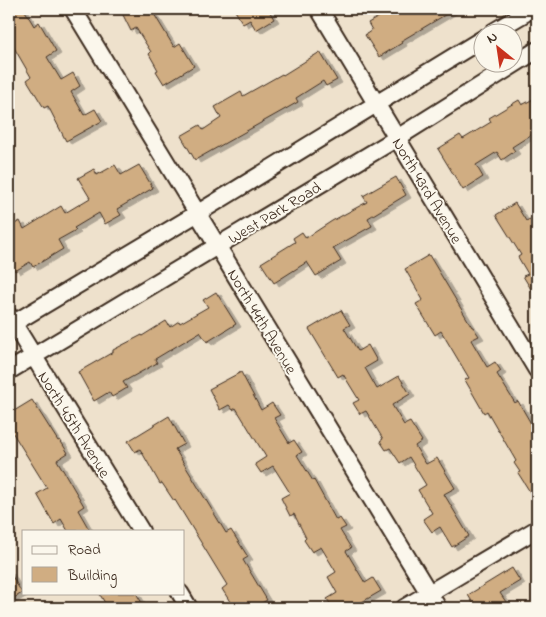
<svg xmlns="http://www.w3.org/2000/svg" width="546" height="617" viewBox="0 0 546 617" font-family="'Indie Flower',sans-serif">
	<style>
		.building { fill: #d0ad82; stroke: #3b2a1e; filter: url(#shadow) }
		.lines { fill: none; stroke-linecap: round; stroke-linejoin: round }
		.minor-casing { stroke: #3b2a1e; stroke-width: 20 }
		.minor { stroke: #fbf7ec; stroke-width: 16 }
		.labels { text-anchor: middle; stroke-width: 4; stroke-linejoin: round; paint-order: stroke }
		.street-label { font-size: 16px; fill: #3b2a1e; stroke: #fbf7ec }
	</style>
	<defs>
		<filter id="shadow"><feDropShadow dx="5" dy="3" stdDeviation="0" flood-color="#0004"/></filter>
	</defs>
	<rect width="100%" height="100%" fill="#eee1cc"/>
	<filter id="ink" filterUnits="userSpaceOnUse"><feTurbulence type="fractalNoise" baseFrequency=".02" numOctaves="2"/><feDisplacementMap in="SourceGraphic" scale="10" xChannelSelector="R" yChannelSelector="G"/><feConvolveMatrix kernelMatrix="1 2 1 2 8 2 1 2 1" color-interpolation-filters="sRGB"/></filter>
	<g filter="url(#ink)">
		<path class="building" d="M9 9H24L34 26 39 22 56 51 47 57 61 80 73 73 80 86 71 92 84 115 95 109 102 121 66 141 48 106 44 108 27 80 31 77 9 39Z
			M120 9H151L174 47 180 43 194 66 164 84 156 71 158 70 149 54 151 52 136 28 131 31Z
			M234 9H268L274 19 256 30 250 20 243 24Z
			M398 9H455L401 41 402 43 379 57 365 35 372 30 368 23 384 14 385 16Z
			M320 52 337 80 326 86 323 81 296 98 298 102 195 160 181 136 200 125 203 130 221 118 215 107 241 92 243 96 282 74 283 75Z
			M537 97V131L512 147 515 151 502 160 497 152 476 165 483 177 463 190 438 149 460 135 463 139 491 122 489 118 519 100 522 105Z
			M115 165 121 175 139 165 153 188 117 209 121 215 105 224 99 213 74 228 76 230 58 240 63 249 33 267 30 262 15 271 9 261V227L20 221 24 229 61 206 65 213 90 198 78 178 94 169 97 175Z
			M396 177 406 195 368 218 372 226 333 248 341 261 316 276 307 262 274 283 261 263 295 242 293 238 302 232 306 238 332 221 367 202 363 196Z
			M515 203 526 221 530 219 537 230V299L523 276 528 274 518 257 521 255 496 215Z
			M429 255 472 327H473L479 336 471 340 487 367 495 362 501 371 497 374 515 403 518 401 537 434V503L518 473 520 472 514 463 516 461 487 411 484 413 465 380 469 378 441 331 435 335 416 304 423 300 405 269Z
			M216 292 236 324 207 342 200 332 155 359 157 363 123 382 127 388 112 397 109 392 94 401 78 372 113 352V350L142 335V336L166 321 170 327 179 321 180 323 208 307 203 300Z
			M341 310 350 325 344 328 358 351 368 345 377 361 365 368 377 389 399 376 410 394 392 405 404 425 410 422 422 441 415 446 426 464 437 458 455 488 444 494 469 536 452 547 440 527 432 532 423 519 432 513 418 490 426 485 409 457 400 463 390 448 386 450 380 441 383 439 366 411 360 414 353 403 359 400 343 374 338 377 309 329Z
			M241 372 261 410 272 403 280 415 274 418 289 443 294 440 302 452 297 455 313 481 314 480 336 520 340 518 346 527 340 530 351 548 346 551 365 583 373 578 381 591 355 606 353 602 342 608H333L327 599 337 593 328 577 336 572 321 547 312 552 304 540 306 538 294 514 290 516 281 498 290 493 273 466 261 473 255 464 266 457 236 408 233 410 229 405 220 410 209 389Z
			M32 400 58 441 60 440 68 453 57 460 84 506 78 510 90 531H68L61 519 54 524 37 494 47 488 9 427V414Z
			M169 416 184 444 175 449 226 533 231 530 248 557 243 560 267 600 253 608H234L222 589 227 585 175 500 174 501 162 483 160 484 140 449 135 452 128 441Z
			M512 568 520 581 500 593 510 608H476L468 595Z
			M9 571 22 593 9 601Z
			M99 593H136L145 608H108Z"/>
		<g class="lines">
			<g class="minor-casing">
				<path id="minor" d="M73 9 438 608
					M319 9 537 370
					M493 32 532 9
					M9 316 141 531
					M9 326 198 213 484 38
					M9 371 397 138 537 50
					M180 593 189 608
					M404 608 537 529"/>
			</g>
			<use href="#minor" class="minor"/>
		</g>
	</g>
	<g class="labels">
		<g class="street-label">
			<text transform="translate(428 190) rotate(59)" y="6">North 43rd Avenue</text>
			<text transform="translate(274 212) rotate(-31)" y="6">West Park Road</text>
			<text transform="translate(263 321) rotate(59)" y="6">North 44th Avenue</text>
			<text transform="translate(75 424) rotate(58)" y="6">North 45th Avenue</text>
		</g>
	</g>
	<rect width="546" height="617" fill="none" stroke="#fbf7ec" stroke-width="30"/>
	<rect x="15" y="15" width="516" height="587" fill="none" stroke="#3b2a1e" stroke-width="2" filter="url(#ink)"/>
	<rect x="22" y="530" width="162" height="65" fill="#fbf7ec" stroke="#aea59a"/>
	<rect x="32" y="546" width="25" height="8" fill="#fbf7ec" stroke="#aea59a"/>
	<text x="68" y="554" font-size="15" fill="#3b2a1e">Road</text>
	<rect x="32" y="567" width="25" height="15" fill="#d0ad82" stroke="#aea59a"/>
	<text x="68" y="580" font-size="15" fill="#3b2a1e">Building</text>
	<g transform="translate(498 48) rotate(330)"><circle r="24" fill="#fbf7ec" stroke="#aea59a"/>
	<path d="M0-4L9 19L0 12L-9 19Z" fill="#c8321e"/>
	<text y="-8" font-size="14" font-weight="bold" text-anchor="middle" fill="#3b2a1e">N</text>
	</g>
</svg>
